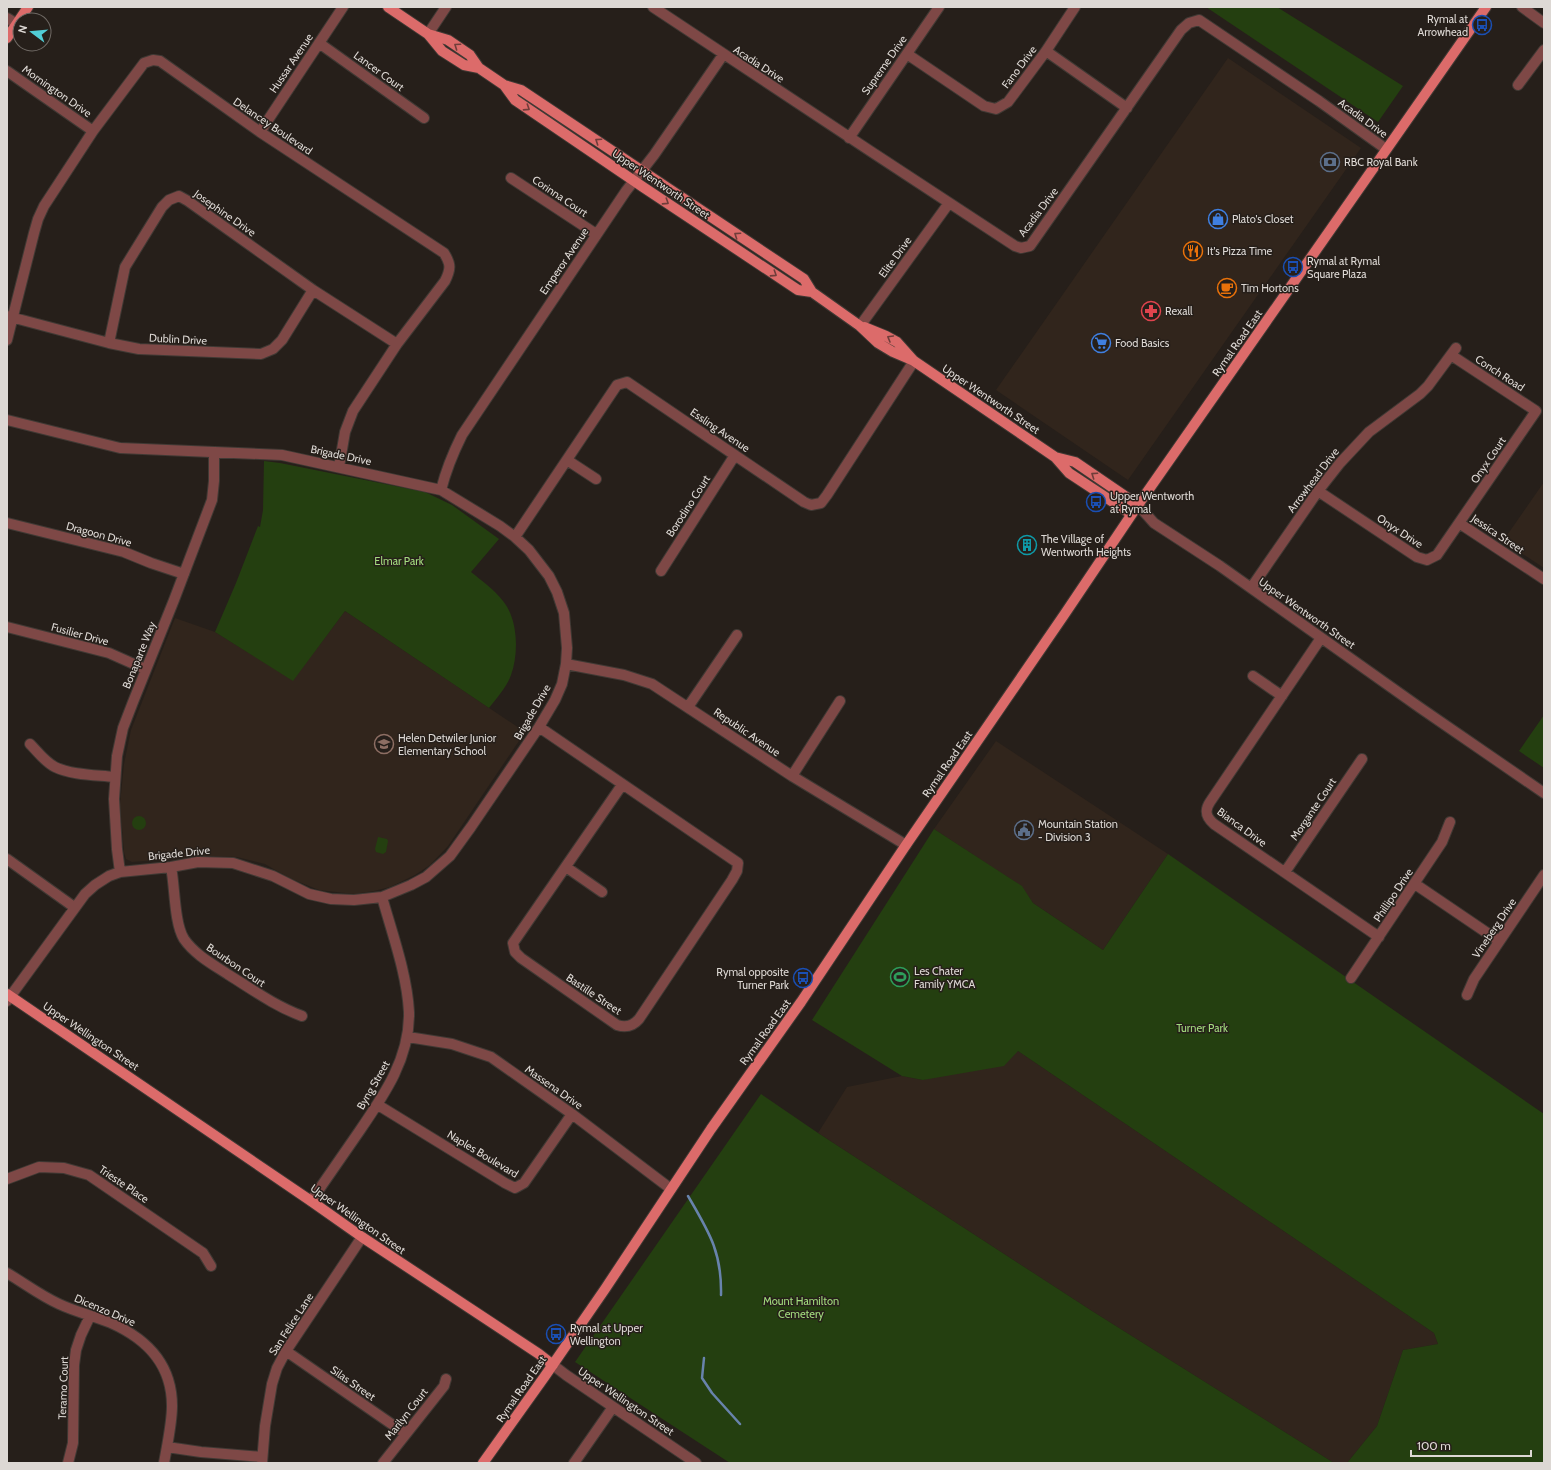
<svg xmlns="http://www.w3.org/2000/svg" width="1551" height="1470" viewBox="0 0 1551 1470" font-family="Cabin,sans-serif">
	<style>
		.built { fill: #31251c }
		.green { fill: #243f10 }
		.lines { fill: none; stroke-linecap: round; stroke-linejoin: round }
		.stream { stroke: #6883ac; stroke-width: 2.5 }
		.minor-casing { stroke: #403934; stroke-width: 12 }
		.major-casing { stroke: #403934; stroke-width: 12 }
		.minor { stroke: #7e4846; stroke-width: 10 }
		.major { stroke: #dc6b6a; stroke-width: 10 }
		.oneway { stroke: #6f3d3a }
		.labels { text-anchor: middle; stroke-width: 3; stroke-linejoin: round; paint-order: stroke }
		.poi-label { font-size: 11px; fill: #ddd8d4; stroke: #261f1a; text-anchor: start }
		.street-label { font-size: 11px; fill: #ddd8d4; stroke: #261f1a }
		.park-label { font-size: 11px; fill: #a3dc7e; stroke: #261f1a }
	</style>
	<rect width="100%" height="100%" fill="#261f1a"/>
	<path class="built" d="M1228 58 1361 148 1128 480 996 390Z
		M1544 482V568L1503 541Z
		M345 611 525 732 448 846 430 865 415 875 390 887 374 891 354 894 319 890 289 878 265 864 237 857 208 856 132 862 126 859 124 852 120 804 124 764 131 730 175 618 215 632 293 680Z
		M996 741 1168 854 1103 950 1033 903 1021 886 934 829Z
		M1018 1051 1434 1333 1438 1344 1403 1350 1377 1426 1347 1463H1334L1092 1311 818 1133 847 1087 902 1076 923 1080Z"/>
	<path class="green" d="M1206 7H1277L1403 86 1378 122Z
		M264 461 280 463 425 492 452 505 499 539 471 572C482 581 494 589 503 601 518 619 519 653 511 675 508 685 496 699 489 708L345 611 293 681 215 632 236 583 258 526 260 527 263 510Z
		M1544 715V768L1519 751Z
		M132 823a7 7 0 1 1 14 0a7 7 0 1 1-14 0Z
		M934 829 1022 886 1033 903 1103 950 1168 854 1544 1114V1463H1347L1377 1426 1403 1350 1438 1344 1434 1333 1018 1051 1004 1066 923 1080 902 1076 812 1020Z
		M378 837 387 839 388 841 386 852 383 854 376 852 375 849Z
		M761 1094 818 1133 1092 1311 1334 1463H730L575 1362Z"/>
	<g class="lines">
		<path class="stream" d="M688 1196C709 1232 722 1252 721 1295
			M704 1358 702 1378 712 1393 740 1424"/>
		<g class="minor-casing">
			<path id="minor" d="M653 7C773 87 894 167 1015 246L1021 248 1030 246 1181 30 1189 23 1199 20 1319 101 1386 149
				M1522 7 1544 23
				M7 18 17 24
				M428 34 446 7
				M319 43 424 118
				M1046 51 1127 108
				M907 54 984 106 996 109 1008 102 1046 51 1075 7
				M7 71 93 131
				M1518 85 1544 50
				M260 132 343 7
				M849 138 939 7
				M511 178 596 234
				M7 316 109 343 139 349 261 354 273 349 282 340 313 290
				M860 326 949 203
				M7 340 34 233 38 219 44 206 93 131 144 63 153 60 160 61 260 132 444 253C451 264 451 269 445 281L397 344 353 411 345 432 339 467
				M109 343 125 267 162 207 169 200 179 196 188 201 313 290 397 344
				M7 420 120 448 282 455 441 490 500 526 515 537 529 550 549 576 557 592 564 613 567 648 566 664 562 684 555 700 539 727 471 827 450 856 426 877 411 885 382 897 354 900 331 899 309 894 273 876 233 863 198 862 171 867 120 872 109 876 95 885 85 894 7 1001
				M567 460 596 479
				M441 490C446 470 453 453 462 435L626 191 654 155 723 55
				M1318 491 1417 557 1427 560 1437 555 1536 411 1451 355
				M1138 505 1154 523 1220 566 1419 707 1544 793
				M7 523 124 552 151 563 184 574
				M1459 523 1544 579
				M515 537 617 385 627 382 804 502 811 505 821 503 827 495 914 361
				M661 571 735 455
				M1251 588 1318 491 1340 463 1369 432 1420 394 1428 386 1456 348
				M7 627 109 653 145 669
				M1321 638 1210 802C1204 811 1206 817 1214 824L1379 937
				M566 664 624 675 652 684 792 776 906 845
				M1253 676 1282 696
				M688 707 737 635
				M539 727 738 863 737 871 732 880 639 1019C633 1026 626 1028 617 1025L521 958 515 952 513 943 622 785
				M30 744C38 752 45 762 55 767 71 775 97 775 114 777
				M792 776 840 701
				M7 859 74 907
				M171 867C175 886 174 923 184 939 195 955 214 965 229 975 253 990 275 1006 302 1016
				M566 867 602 892
				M120 872 117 849 114 799 117 756 123 728 133 702 174 600 212 500 214 481V452
				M1285 872 1362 759
				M1415 884 1499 941
				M1351 978 1442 842 1450 822
				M1467 995 1474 979 1544 875
				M408 1037 452 1044 491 1057 572 1114 671 1189
				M378 1105 505 1183 515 1188 524 1183 572 1114
				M7 1179 39 1167 64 1168 89 1175 203 1253 211 1266
				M311 1201C326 1179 341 1158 356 1136 382 1098 410 1060 409 1012 407 974 392 933 382 897
				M7 1273C24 1283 41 1296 59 1304 76 1312 94 1316 111 1323 147 1339 172 1364 172 1406 172 1423 167 1446 164 1463
				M286 1351 406 1434
				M553 1365 566 1375 696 1463
				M167 1447 201 1452 262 1457
				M68 1463 73 1443 74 1365 76 1350 81 1335 90 1316
				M262 1463 265 1426 272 1384 277 1368 286 1351 362 1237
				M383 1463 444 1386 446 1379
				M574 1463 613 1407"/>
		</g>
		<g class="major-casing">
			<path id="major" d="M388 7 428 34 442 51 464 65 479 68 504 85 521 90 804 279 812 292 860 326 878 343 893 352 914 361
				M428 34 448 40 470 55 479 68
				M7 38 28 7
				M504 85 515 100 643 187 798 290 812 292
				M864 327 886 336 897 342 914 361 1055 457 1069 473 1131 514
				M1055 457 1075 462 1138 505
				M7 994 311 1201 362 1237 539 1354 553 1365
				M483 1463 545 1376 605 1289 711 1129 801 1002 906 845 1064 615 1138 505 1486 7"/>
		</g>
		<use href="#minor" class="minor"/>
		<use href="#major" class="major"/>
	</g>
	<defs><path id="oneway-chevron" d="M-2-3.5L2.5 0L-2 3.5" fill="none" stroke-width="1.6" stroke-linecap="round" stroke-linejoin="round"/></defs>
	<g class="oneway">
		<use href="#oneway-chevron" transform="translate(457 46) rotate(-145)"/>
		<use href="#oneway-chevron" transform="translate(527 108) rotate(33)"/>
		<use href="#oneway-chevron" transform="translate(598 141) rotate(-146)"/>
		<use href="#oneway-chevron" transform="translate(666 202) rotate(33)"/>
		<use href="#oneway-chevron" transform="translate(737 235) rotate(-146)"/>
		<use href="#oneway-chevron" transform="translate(774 274) rotate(33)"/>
		<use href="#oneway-chevron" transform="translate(890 338) rotate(-150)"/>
		<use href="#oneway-chevron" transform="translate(1094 475) rotate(-146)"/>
	</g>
	<defs>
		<g id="bus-ring" transform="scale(1)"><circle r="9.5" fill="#261f1a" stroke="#1a4fb4" stroke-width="1.5"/><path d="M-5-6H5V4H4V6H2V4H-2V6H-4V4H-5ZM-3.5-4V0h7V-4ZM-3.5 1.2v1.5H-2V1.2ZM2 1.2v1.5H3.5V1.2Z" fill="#1a4fb4"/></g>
		<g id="bank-ring" transform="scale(1)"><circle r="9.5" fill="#261f1a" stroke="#5c6f8a" stroke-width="1.5"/><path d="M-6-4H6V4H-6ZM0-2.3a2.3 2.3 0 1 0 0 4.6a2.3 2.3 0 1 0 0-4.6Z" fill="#5c6f8a"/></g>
		<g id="shop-ring" transform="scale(1)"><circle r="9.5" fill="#261f1a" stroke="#3f7fe0" stroke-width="1.5"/><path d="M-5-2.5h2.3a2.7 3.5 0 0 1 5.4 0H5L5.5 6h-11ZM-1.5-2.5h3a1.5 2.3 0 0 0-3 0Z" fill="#3f7fe0"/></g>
		<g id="restaurant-ring" transform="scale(1)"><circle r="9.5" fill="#261f1a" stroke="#e8710a" stroke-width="1.5"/><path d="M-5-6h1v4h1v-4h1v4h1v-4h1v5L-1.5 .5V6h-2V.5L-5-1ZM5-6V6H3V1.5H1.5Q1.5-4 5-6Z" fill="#e8710a"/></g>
		<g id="cafe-ring" transform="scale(1)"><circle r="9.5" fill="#261f1a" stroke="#e8710a" stroke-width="1.5"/><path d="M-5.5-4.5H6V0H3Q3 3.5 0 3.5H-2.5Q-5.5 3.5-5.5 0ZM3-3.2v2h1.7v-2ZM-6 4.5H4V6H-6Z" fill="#e8710a"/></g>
		<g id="pharmacy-ring" transform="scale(1)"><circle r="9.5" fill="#261f1a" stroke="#e0444e" stroke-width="1.5"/><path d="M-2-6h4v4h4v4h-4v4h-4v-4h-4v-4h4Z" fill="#e0444e"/></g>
		<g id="supermarket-ring" transform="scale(1)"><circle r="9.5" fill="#261f1a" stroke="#3f7fe0" stroke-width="1.5"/><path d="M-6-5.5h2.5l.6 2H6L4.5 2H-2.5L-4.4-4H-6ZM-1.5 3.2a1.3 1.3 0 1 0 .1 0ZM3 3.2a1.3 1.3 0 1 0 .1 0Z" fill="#3f7fe0"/></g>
		<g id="building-ring" transform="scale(1)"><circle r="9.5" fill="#261f1a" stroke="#0f9aa8" stroke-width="1.5"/><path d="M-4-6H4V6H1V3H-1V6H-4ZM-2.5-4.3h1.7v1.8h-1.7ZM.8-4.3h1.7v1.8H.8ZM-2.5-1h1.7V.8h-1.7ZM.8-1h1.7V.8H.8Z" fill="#0f9aa8"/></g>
		<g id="school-ring" transform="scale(1)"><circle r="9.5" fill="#261f1a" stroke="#8d6e63" stroke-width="1.5"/><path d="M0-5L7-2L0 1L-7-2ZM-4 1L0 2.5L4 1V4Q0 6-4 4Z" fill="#8d6e63"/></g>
		<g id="civic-ring" transform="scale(1)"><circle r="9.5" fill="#261f1a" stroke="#5c6f8a" stroke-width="1.5"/><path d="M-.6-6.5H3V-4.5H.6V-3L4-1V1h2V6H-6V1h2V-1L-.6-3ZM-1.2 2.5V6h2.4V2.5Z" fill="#5c6f8a"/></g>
		<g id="stadium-ring" transform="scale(1)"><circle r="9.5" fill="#261f1a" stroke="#2e9e5b" stroke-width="1.5"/><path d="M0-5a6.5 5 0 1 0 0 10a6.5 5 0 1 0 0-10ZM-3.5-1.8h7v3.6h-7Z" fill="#2e9e5b"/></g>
	</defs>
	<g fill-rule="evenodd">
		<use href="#bus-ring" x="1482" y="25"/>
		<use href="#bank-ring" x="1330" y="162"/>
		<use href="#shop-ring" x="1218" y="219"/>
		<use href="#restaurant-ring" x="1193" y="251"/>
		<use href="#bus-ring" x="1293" y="267"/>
		<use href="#cafe-ring" x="1227" y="288"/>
		<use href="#pharmacy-ring" x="1151" y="311"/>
		<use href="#supermarket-ring" x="1101" y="343"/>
		<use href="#bus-ring" x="1096" y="502"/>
		<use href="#building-ring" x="1027" y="545"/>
		<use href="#school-ring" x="384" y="744"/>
		<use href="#civic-ring" x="1024" y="830"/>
		<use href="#stadium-ring" x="900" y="977"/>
		<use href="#bus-ring" x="803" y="978"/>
		<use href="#bus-ring" x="556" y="1334"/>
	</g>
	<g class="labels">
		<g class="poi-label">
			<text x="1468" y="23" text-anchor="end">Rymal at<tspan x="1468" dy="13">Arrowhead</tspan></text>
			<text x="1344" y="166">RBC Royal Bank</text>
			<text x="1232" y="223">Plato's Closet</text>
			<text x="1207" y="255">It's Pizza Time</text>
			<text x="1307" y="265">Rymal at Rymal<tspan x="1307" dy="13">Square Plaza</tspan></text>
			<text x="1241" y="292">Tim Hortons</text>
			<text x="1165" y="315">Rexall</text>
			<text x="1115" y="347">Food Basics</text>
			<text x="1110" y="500">Upper Wentworth<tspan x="1110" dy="13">at Rymal</tspan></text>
			<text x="1041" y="543">The Village of<tspan x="1041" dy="13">Wentworth Heights</tspan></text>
			<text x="398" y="742">Helen Detwiler Junior<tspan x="398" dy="13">Elementary School</tspan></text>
			<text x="1038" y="828">Mountain Station<tspan x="1038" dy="13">- Division 3</tspan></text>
			<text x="914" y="975">Les Chater<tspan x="914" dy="13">Family YMCA</tspan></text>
			<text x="789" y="976" text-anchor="end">Rymal opposite<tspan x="789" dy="13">Turner Park</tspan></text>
			<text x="570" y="1332">Rymal at Upper<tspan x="570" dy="13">Wellington</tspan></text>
		</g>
		<g class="street-label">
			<text transform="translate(291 63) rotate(-56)" y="4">Hussar Avenue</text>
			<text transform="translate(759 64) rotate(33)" y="4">Acadia Drive</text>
			<text transform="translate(884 65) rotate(-55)" y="4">Supreme Drive</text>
			<text transform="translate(1019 67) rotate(-53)" y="4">Fano Drive</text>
			<text transform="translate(379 71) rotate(36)" y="4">Lancer Court</text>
			<text transform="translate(57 91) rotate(35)" y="4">Mornington Drive</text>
			<text transform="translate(1363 118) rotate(36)" y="4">Acadia Drive</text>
			<text transform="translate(273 126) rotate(34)" y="4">Delancey Boulevard</text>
			<text transform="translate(661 184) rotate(34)" y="4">Upper Wentworth Street</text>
			<text transform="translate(560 196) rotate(34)" y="4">Corinna Court</text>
			<text transform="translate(1038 212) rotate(-53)" y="4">Acadia Drive</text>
			<text transform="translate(225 213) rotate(35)" y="4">Josephine Drive</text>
			<text transform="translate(895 257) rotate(-54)" y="4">Elite Drive</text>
			<text transform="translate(564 261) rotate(-56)" y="4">Emperor Avenue</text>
			<text transform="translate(178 339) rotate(3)" y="4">Dublin Drive</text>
			<text transform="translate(1237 343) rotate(-55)" y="4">Rymal Road East</text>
			<text transform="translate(1500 373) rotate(33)" y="4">Conch Road</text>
			<text transform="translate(991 399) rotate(34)" y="4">Upper Wentworth Street</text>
			<text transform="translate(720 430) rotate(34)" y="4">Essling Avenue</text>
			<text transform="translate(341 455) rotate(12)" y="4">Brigade Drive</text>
			<text transform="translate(1488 460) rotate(-56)" y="4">Onyx Court</text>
			<text transform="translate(1313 480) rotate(-53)" y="4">Arrowhead Drive</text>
			<text transform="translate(688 506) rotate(-57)" y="4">Borodino Court</text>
			<text transform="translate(1400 531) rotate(33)" y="4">Onyx Drive</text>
			<text transform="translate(99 534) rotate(15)" y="4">Dragoon Drive</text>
			<text transform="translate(1498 534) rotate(34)" y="4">Jessica Street</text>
			<text transform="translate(1307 613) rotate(35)" y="4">Upper Wentworth Street</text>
			<text transform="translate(80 634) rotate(15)" y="4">Fusilier Drive</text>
			<text transform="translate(139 655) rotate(-68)" y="4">Bonaparte Way</text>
			<text transform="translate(532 712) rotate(-60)" y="4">Brigade Drive</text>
			<text transform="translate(747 732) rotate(34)" y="4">Republic Avenue</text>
			<text transform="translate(947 764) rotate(-55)" y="4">Rymal Road East</text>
			<text transform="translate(1313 809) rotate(-56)" y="4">Morgante Court</text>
			<text transform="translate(1242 827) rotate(36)" y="4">Bianca Drive</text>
			<text transform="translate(179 853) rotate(-6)" y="4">Brigade Drive</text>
			<text transform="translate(1393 895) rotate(-56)" y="4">Phillipo Drive</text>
			<text transform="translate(1494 928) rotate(-56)" y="4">Vineberg Drive</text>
			<text transform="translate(236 965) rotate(34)" y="4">Bourbon Court</text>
			<text transform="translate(594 994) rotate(34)" y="4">Bastille Street</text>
			<text transform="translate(765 1032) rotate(-54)" y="4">Rymal Road East</text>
			<text transform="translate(91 1036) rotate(34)" y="4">Upper Wellington Street</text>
			<text transform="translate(373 1085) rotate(-60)" y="4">Byng Street</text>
			<text transform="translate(554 1087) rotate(35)" y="4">Massena Drive</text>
			<text transform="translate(483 1154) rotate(31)" y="4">Naples Boulevard</text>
			<text transform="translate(124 1184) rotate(34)" y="4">Trieste Place</text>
			<text transform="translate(358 1219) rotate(35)" y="4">Upper Wellington Street</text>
			<text transform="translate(105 1310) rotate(23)" y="4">Dicenzo Drive</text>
			<text transform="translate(291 1324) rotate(-57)" y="4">San Felice Lane</text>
			<text transform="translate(353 1383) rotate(35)" y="4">Silas Street</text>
			<text transform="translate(63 1388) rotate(-88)" y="4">Teramo Court</text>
			<text transform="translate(521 1389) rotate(-55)" y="4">Rymal Road East</text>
			<text transform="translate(626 1401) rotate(34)" y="4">Upper Wellington Street</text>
			<text transform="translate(406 1414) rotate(-52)" y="4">Marilyn Court</text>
		</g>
		<g class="park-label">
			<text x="399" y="565">Elmar Park</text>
			<text x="1202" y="1032">Turner Park</text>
			<text x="801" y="1305">Mount Hamilton<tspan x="801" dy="13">Cemetery</tspan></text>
		</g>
	</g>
	<rect width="1551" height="1470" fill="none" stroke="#ddd8d4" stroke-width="16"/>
	<g transform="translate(32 32) rotate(286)"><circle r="19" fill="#261f1a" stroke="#6f6964"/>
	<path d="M0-3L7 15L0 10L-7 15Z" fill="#51ccd5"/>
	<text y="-6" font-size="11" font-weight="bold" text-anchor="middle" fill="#ddd8d4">N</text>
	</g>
	<path d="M1411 1450v6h120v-6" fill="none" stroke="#ddd8d4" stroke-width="2"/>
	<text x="1417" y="1450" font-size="12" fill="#ddd8d4" stroke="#261f1a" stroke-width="3" paint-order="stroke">100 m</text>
</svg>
